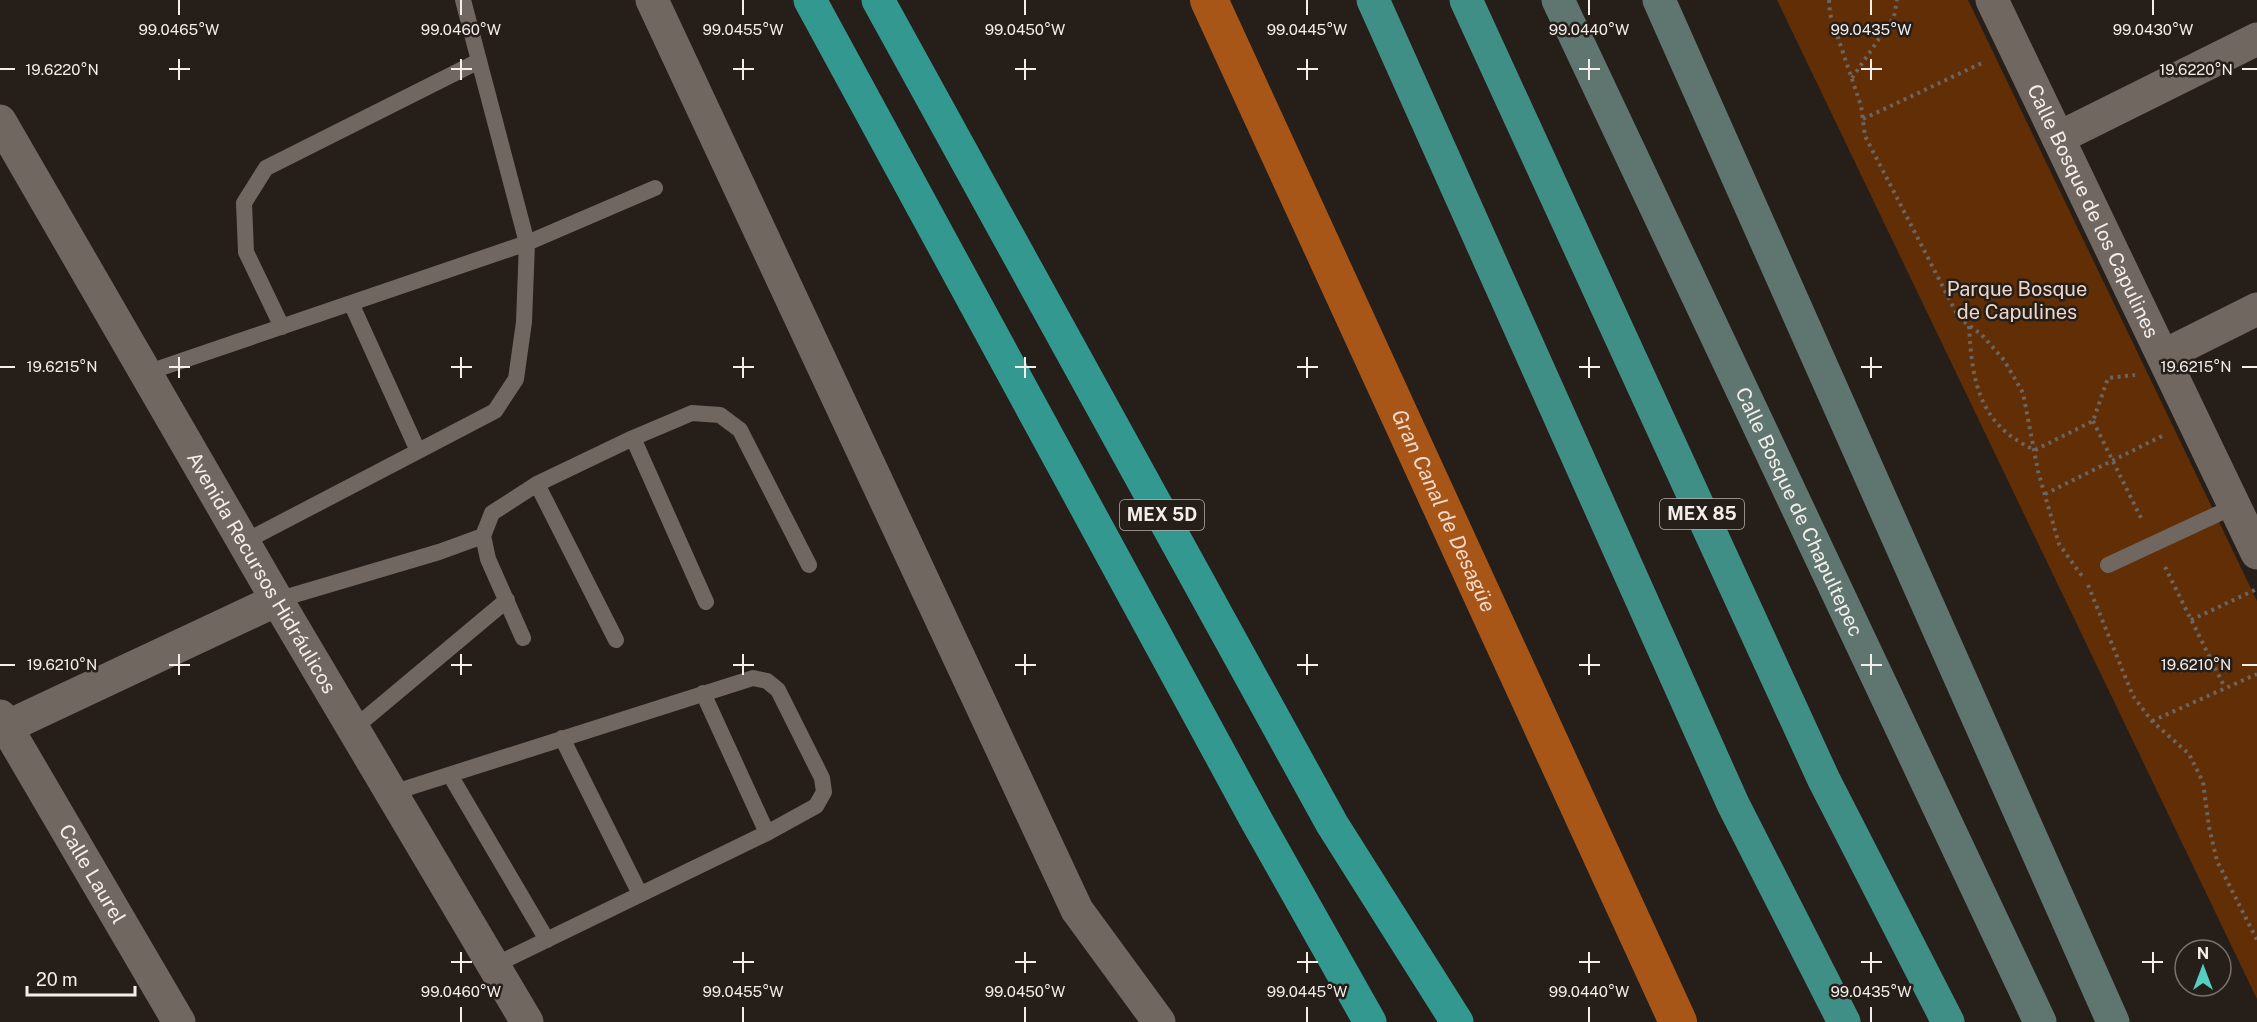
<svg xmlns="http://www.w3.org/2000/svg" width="2257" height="1022" viewBox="0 0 2257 1022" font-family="'Public Sans',sans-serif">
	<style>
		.green { fill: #622e05 }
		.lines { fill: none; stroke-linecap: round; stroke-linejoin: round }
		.canal { stroke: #a75618; stroke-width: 38 }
		.path { stroke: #6b645f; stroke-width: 4; stroke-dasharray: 3 4.5; stroke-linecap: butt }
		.service { stroke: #716761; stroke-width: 16 }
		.minor { stroke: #716761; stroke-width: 33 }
		.tertiary { stroke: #716761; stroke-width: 33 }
		.secondary { stroke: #5e766f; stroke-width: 33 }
		.trunk { stroke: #408f86; stroke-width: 33 }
		.motorway { stroke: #339990; stroke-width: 33 }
		.ticks { fill: none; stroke: #f3eeea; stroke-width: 2 }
		.labels { text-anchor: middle; stroke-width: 5; stroke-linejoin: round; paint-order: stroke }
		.shield { fill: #261e19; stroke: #b6b0ab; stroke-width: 1.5 }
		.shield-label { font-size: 18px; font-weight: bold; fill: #f3eeea }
		.street-label { font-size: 20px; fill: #f3eeea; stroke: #261e19 }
		.park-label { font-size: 20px; fill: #eed7ca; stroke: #261e19 }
		.water-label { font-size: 21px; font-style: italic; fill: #f1dacd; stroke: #261e19 }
		.ticks-label { font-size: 15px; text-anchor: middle; fill: #f3eeea; stroke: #261e19; stroke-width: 5; stroke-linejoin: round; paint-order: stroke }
	</style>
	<rect width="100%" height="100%" fill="#261e19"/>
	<path class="green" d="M1777 0H1968L2257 601V999Z"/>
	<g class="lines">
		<path class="canal" id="s1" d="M1209 0 1678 1022"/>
		<path class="path" d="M1829 0 1830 14 1861 106 1865 136 1959 318 1981 334 2004 360 2023 393 2038 471 2059 544 2082 576
			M1852 78 1894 17 1897 0
			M1863 119 1984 62
			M1969 326C1972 382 1979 425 2035 450L2093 421 2108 378 2135 375
			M2093 421 2142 520
			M2045 494 2162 436
			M2165 567 2225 688
			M2088 585 2133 696 2152 721 2189 754 2203 782 2209 827 2217 861 2257 940
			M2191 620 2257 589
			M2152 721 2257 674"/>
		<path class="service" d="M351 303 418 451
			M282 327 246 252 244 203 266 168 479 61
			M146 373 527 243 463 0
			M633 438 706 602
			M537 484 616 640
			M244 542 495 411 516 379 524 322 527 243 655 188
			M2108 565 2235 506
			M277 600 439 552 483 536
			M523 638 488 559 483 536 492 513 537 484 633 438 692 413 720 415 740 430 809 565
			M703 693 767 833
			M353 729 507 600
			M562 738 640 894
			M450 775 547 940
			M392 793 753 678 767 681 778 690 822 778 824 792 816 806 767 833 493 966"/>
		<g class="minor">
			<path d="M652 0 1077 910 1159 1022"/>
			<path id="s2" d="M1992 0 2257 553"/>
			<path d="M2058 138 2257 39"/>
			<path d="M2163 356 2257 309"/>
			<path id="s3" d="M0 716 179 1022"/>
			<path d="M0 730 277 600"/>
		</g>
		<path class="tertiary" id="s4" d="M0 121 277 600 527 1022"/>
		<g class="secondary">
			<path id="s5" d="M1558 0 2040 1022"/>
			<path d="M1659 0 2113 1022"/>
		</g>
		<path class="trunk" d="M1373 0 1733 804 1844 1022
			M1466 0 1824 780 1948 1022"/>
		<path class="motorway" d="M810 0 1255 818 1370 1022
			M878 0 1332 824 1457 1022"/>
	</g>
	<path class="ticks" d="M179 0V15M461 0V15M743 0V15M1025 0V15M1307 0V15M1589 0V15M1871 0V15M2153 0V15M179 59V80M461 59V80M743 59V80M1025 59V80M1307 59V80M1589 59V80M1871 59V80M0 69H15M169 69H190M451 69H472M733 69H754M1015 69H1036M1297 69H1318M1579 69H1600M1861 69H1882M2242 69H2257M179 357V378M461 357V378M743 357V378M1025 357V378M1307 357V378M1589 357V378M1871 357V378M0 367H15M169 367H190M451 367H472M733 367H754M1015 367H1036M1297 367H1318M1579 367H1600M1861 367H1882M2242 367H2257M179 654V675M461 654V675M743 654V675M1025 654V675M1307 654V675M1589 654V675M1871 654V675M0 665H15M169 665H190M451 665H472M733 665H754M1015 665H1036M1297 665H1318M1579 665H1600M1861 665H1882M2242 665H2257M461 952V973M743 952V973M1025 952V973M1307 952V973M1589 952V973M1871 952V973M2153 952V973M451 962H472M733 962H754M1015 962H1036M1297 962H1318M1579 962H1600M1861 962H1882M2142 962H2163M461 1007V1022M743 1007V1022M1025 1007V1022M1307 1007V1022M1589 1007V1022M1871 1007V1022"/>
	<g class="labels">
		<g class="shield">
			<rect x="1660" y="499" width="84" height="30" rx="4.5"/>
			<rect x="1120" y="500" width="84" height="30" rx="4.5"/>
		</g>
		<g class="shield-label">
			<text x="1702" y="520">MEX 85</text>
			<text x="1162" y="521">MEX 5D</text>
		</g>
		<g class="street-label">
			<text dy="7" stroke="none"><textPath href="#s2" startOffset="234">Calle Bosque de los Capulines</textPath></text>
			<text dy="7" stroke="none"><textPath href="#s5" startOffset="566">Calle Bosque de Chapultepec</textPath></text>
			<text dy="7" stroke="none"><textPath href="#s4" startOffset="522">Avenida Recursos Hidráulicos</textPath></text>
			<text dy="7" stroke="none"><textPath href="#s3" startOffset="183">Calle Laurel</textPath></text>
		</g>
		<g class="park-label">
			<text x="2017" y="296">Parque Bosque<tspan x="2017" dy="23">de Capulines</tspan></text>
		</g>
		<g class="water-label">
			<text dy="7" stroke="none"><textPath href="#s1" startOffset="562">Gran Canal de Desagüe</textPath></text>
		</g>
	</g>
	<g class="ticks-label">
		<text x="179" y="35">99.0465°W</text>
		<text x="461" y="35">99.0460°W</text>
		<text x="743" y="35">99.0455°W</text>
		<text x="1025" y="35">99.0450°W</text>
		<text x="1307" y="35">99.0445°W</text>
		<text x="1589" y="35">99.0440°W</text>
		<text x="1871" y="35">99.0435°W</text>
		<text x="2153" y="35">99.0430°W</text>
		<text x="62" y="75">19.6220°N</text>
		<text x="2196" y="75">19.6220°N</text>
		<text x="62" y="372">19.6215°N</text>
		<text x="2196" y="372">19.6215°N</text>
		<text x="62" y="670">19.6210°N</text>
		<text x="2196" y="670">19.6210°N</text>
		<text x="461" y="997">99.0460°W</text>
		<text x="743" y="997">99.0455°W</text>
		<text x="1025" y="997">99.0450°W</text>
		<text x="1307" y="997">99.0445°W</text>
		<text x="1589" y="997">99.0440°W</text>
		<text x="1871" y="997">99.0435°W</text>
	</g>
	<g transform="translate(2203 968)"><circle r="28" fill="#261e19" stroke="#78716d" stroke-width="1.5"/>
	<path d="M0-4.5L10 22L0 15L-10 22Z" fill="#57cec2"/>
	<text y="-9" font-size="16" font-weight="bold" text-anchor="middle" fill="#f3eeea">N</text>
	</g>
	<path d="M27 986v9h108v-9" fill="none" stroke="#f3eeea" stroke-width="3"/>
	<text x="36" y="986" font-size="18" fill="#f3eeea" stroke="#261e19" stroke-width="4.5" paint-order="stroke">20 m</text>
</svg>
